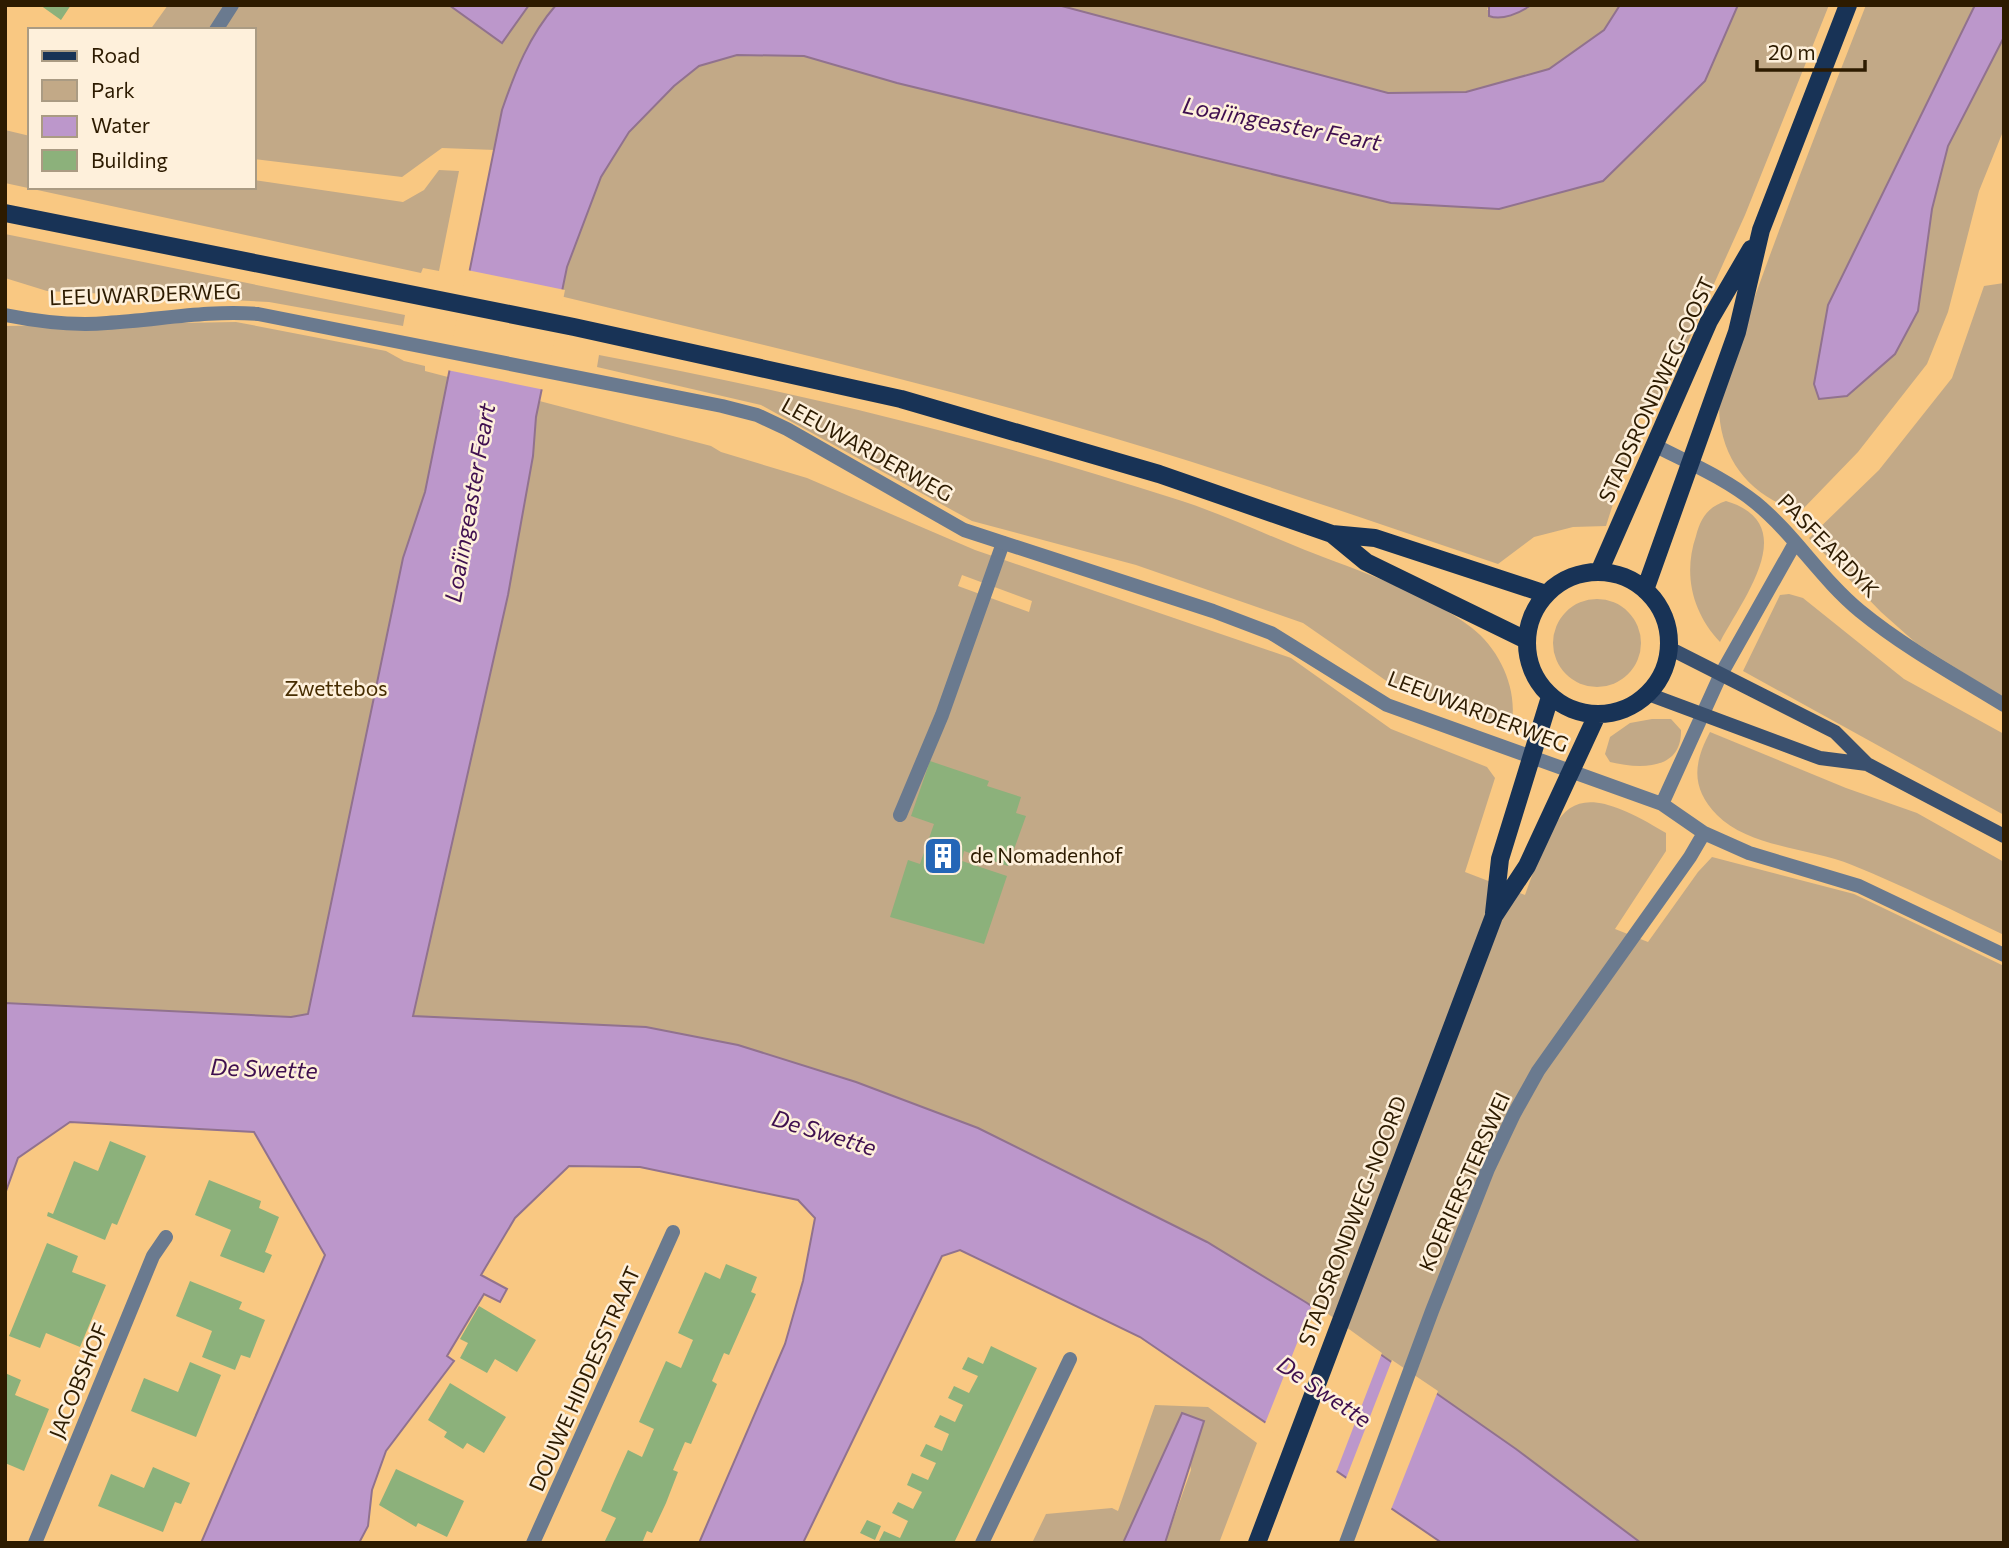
<svg xmlns="http://www.w3.org/2000/svg" width="2009" height="1548" viewBox="0 0 2009 1548" font-family="Commissioner,sans-serif">
	<style>
		.green { fill: #c2a987; fill-rule: evenodd }
		.water { fill: #bc97cb; stroke: #91728e; stroke-width: 2 }
		.pier { fill: #f9c882 }
		.building { fill: #8cb17b }
		.lines { fill: none; stroke-linecap: round; stroke-linejoin: round }
		.lane { stroke: #6a7a8f; stroke-width: 14 }
		.street { stroke: #6a7a8f; stroke-width: 14 }
		.secondary { stroke: #3a506e; stroke-width: 14 }
		.primary { stroke: #183356; stroke-width: 18 }
		.labels { text-anchor: middle; stroke-width: 5; stroke-linejoin: round; paint-order: stroke }
		.street-label { font-size: 21px; fill: #2d1b00; stroke: #fef0db }
		.park-label { font-size: 21px; fill: #462c00; stroke: #fef0db }
		.poi-label { font-size: 21px; fill: #2d1b00; stroke: #fef0db; text-anchor: start }
		.water-label { font-size: 23px; font-style: italic; fill: #3f0f4f; stroke: #fef0db }
	</style>
	<rect width="100%" height="100%" fill="#f9c882"/>
	<path class="green" d="M168 5H556L498 128 495 150 442 148 402 177 254 159V30H150Z
		M1058 5H1489L1487 10 1527 9 1531 5H1620L1604 30 1549 69 1466 92 1388 93Z
		M1738 5H1829L1745 215 1700 315 1666 391 1641 415 1606 526 1573 527 1534 537 1498 564C1368 520 1239 475 1107 436 927 382 743 340 560 296L567 267 601 177 629 132 674 86 699 66 736 55 804 56 897 83 1391 203 1499 209 1705 81Z
		M1866 5H1975L1828 305 1814 384 1932 209 1948 146 2004 37V129L1979 191 1948 312 1927 364 1858 452 1801 511C1750 498 1718 457 1719 403 1719 383 1742 335 1749 313 1786 209 1826 107 1866 5Z
		M5 130 30 136V187H254V180L403 202 424 190 439 170 459 171 439 271 423 268 421 273 5 183Z
		M5 234 405 315 403 326 269 302 47 291 5 278Z
		M2004 283V698L1916 643 1881 612 1809 538 1879 470 1952 378 1984 286Z
		M236 322 386 351 404 361 425 366V371L711 446 721 452 807 478 975 550 1291 658 1391 729 1487 767 1495 778 1465 872 1525 895C1559 803 1568 774 1666 833V851L1615 929 1648 942 1698 872 1712 857 1854 894 2004 966V1543H1630L1060 1182 5 1009V326ZM962 575 1032 601 1029 612 958 586Z
		M599 355C796 392 992 439 1182 501 1224 515 1265 534 1305 550 1356 570 1429 594 1472 628 1499 649 1517 687 1512 721L1491 723 1401 691 1303 623 1136 565 972 521 761 405 597 367Z
		M1726 501C1803 524 1743 598 1720 642 1692 612 1683 574 1696 536 1701 517 1708 507 1726 501Z
		M1789 594 1803 598 1904 679 2004 734V815L1743 671 1780 595Z
		M1553 643a44 44 0 1 1 88 0a44 44 0 1 1-88 0Z
		M1652 719H1671L1681 730C1682 771 1639 769 1610 762L1605 754 1610 737 1630 723Z
		M1710 732 1846 788 1917 813 2004 862V935C1954 911 1904 886 1852 865 1811 848 1750 848 1717 815 1691 788 1693 764 1710 732Z
		M1155 1405 1208 1407 1257 1443 1219 1543H1165L1191 1470 1183 1413 1123 1543H1032L1046 1514 1112 1508 1118 1511Z"/>
	<path class="water" d="M449 5H529L502 43Z
		M556 5H1058L1388 93 1466 92 1549 69 1604 30 1620 5H1738L1705 81 1603 181 1499 209 1391 203 897 83 804 56 737 55 699 66 674 86 629 132 601 177 567 267 536 417 533 456 508 595 413 1016 646 1027 738 1045 856 1082 978 1128 1207 1242 1307 1303 1516 1449 1641 1543H1442L1140 1337 960 1250 942 1256 803 1543H699L785 1344 803 1281 815 1218 798 1200 640 1167 569 1166 515 1218 481 1275 507 1289 500 1302 484 1294 447 1356 454 1361 386 1451 372 1490 368 1526 359 1543H201L325 1255 254 1132 70 1122 18 1158 5 1194V1003L291 1017 308 1014 403 558 425 492 502 110C515 72 529 36 556 5Z
		M1489 5H1531C1520 13 1502 21 1489 16Z
		M1975 5H2004V37L1948 146 1932 209 1918 311 1895 354 1847 396 1819 399 1814 384 1828 305Z
		M1182 1413 1204 1421 1165 1543H1123Z"/>
	<path class="pier" d="M467 270 565 290 545 390 447 370Z
		M1313 1303 1382 1353 1335 1475 1264 1426Z
		M1392 1360 1438 1391 1390 1512 1345 1481Z"/>
	<path class="building" d="M40 5H71L61 20Z
		M930 761 989 781 987 786 1021 797 1016 813 1026 816 1008 866 964 851 962 861 1007 876 984 944 890 917 908 860 920 864 934 824 911 816Z
		M110 1141 146 1156 117 1225 112 1223 105 1240 47 1216 48 1212 53 1214 74 1161 98 1171Z
		M209 1180 261 1201 259 1208 279 1217 265 1252 272 1255 264 1273 220 1256 231 1230 195 1215Z
		M47 1243 78 1256 72 1272 106 1285 80 1347 46 1333 40 1348 9 1336Z
		M726 1264 757 1277 751 1292 756 1294 729 1355 724 1353 712 1381 717 1384 691 1444 685 1442 673 1470 678 1472 666 1503 652 1533 647 1531 642 1543H604L616 1518 601 1511 614 1481 628 1450 642 1457 654 1429 639 1422 666 1361 681 1368 693 1340 678 1333 705 1272 720 1279Z
		M190 1281 242 1302 239 1309 265 1320 250 1358 241 1355 235 1370 202 1357 212 1331 176 1316Z
		M479 1306 536 1340 517 1372 495 1359 487 1373 460 1358 468 1343 460 1339Z
		M991 1346 1037 1368 954 1543H878L884 1531 900 1538 908 1521 892 1513 898 1502 913 1509 922 1492 907 1485 912 1473 928 1480 936 1463 920 1456 926 1444 942 1451 949 1434 934 1427 940 1415 955 1422 963 1405 948 1398 954 1386 969 1393 978 1376 962 1369 968 1357 983 1364Z
		M190 1362 221 1375 196 1437 131 1411 144 1378 178 1392Z
		M5 1373 21 1380 15 1395 49 1409 24 1471 5 1463Z
		M450 1383 506 1417 484 1453 467 1443 463 1449 444 1437 447 1432 428 1420Z
		M153 1467 190 1483 181 1504 175 1502 163 1532 98 1506 111 1474 144 1488Z
		M396 1469 464 1501 447 1537 418 1523 416 1527 379 1505Z
		M867 1520 881 1526 875 1540 860 1533Z"/>
	<g class="lines">
		<path class="lane" d="M216 30 232 5
			M900 815 942 715 1003 543"/>
		<path class="street" d="M5 315C40 322 72 326 107 323 159 320 207 310 258 314L722 406 757 415 787 429 964 530 1213 611 1271 633 1387 705 1662 804 1704 833 1749 853 1859 886 2004 955
			M1654 445C1689 463 1725 478 1756 503 1795 535 1821 579 1860 611 1904 647 1955 675 2004 705
			M1662 804 1720 676 1795 543
			M35 1543 153 1256 166 1237
			M533 1543 673 1232
			M982 1543 1070 1359
			M1346 1543 1432 1311 1488 1169 1514 1114 1538 1071 1690 857 1704 833"/>
		<path class="secondary" d="M1669 648 1835 732 1867 764 2004 836
			M1648 694 1820 758 1867 764"/>
		<path class="primary" d="M5 213 574 327 901 399 1159 474 1332 534 1375 538 1546 594
			M1332 534 1366 562 1526 640
			M1599 572 1709 321 1751 249
			M1527 643a71 71 0 1 1 142 0a71 71 0 1 1-142 0Z
			M1645 590 1737 332 1761 230 1848 5
			M1494 913 1500 859 1550 697
			M1257 1543 1494 916 1527 866 1597 715"/>
	</g>
	<defs>
		<g id="building-square" transform="scale(2.0125)"><rect x="-9" y="-9" width="18" height="18" rx="4" fill="#2466b7" stroke="#fef0db"/><path d="M-4-6H4V6H1V3H-1V6H-4ZM-2.5-4.3h1.7v1.8h-1.7ZM.8-4.3h1.7v1.8H.8ZM-2.5-1h1.7V.8h-1.7ZM.8-1h1.7V.8H.8Z" fill="#fff"/></g>
	</defs>
	<g fill-rule="evenodd">
		<use href="#building-square" x="943" y="856"/>
	</g>
	<g class="labels">
		<g class="street-label">
			<text transform="translate(145 295) rotate(-2)" y="7">LEEUWARDERWEG</text>
			<text transform="translate(1657 390) rotate(-65)" y="7">STADSRONDWEG-OOST</text>
			<text transform="translate(867 450) rotate(29)" y="7">LEEUWARDERWEG</text>
			<text transform="translate(1828 546) rotate(46)" y="7">PASFEARDYK</text>
			<text transform="translate(1478 712) rotate(21)" y="7">LEEUWARDERWEG</text>
			<text transform="translate(1465 1182) rotate(-66)" y="7">KOERIERSTERSWEI</text>
			<text transform="translate(1353 1221) rotate(-69)" y="7">STADSRONDWEG-NOORD</text>
			<text transform="translate(585 1379) rotate(-66)" y="7">DOUWE HIDDESSTRAAT</text>
			<text transform="translate(79 1381) rotate(-68)" y="7">JACOBSHOF</text>
		</g>
		<g class="park-label">
			<text x="336" y="696">Zwettebos</text>
		</g>
		<g class="poi-label">
			<text x="970" y="863">de Nomadenhof</text>
		</g>
		<g class="water-label">
			<text transform="translate(1282 124) rotate(11)" y="8">Loaiïngeaster Feart</text>
			<text transform="translate(470 503) rotate(-80)" y="8">Loaiïngeaster Feart</text>
			<text transform="translate(264 1069) rotate(2)" y="8">De Swette</text>
			<text transform="translate(824 1133) rotate(17)" y="8">De Swette</text>
			<text transform="translate(1324 1392) rotate(34)" y="8">De Swette</text>
		</g>
	</g>
	<rect width="2009" height="1548" fill="none" stroke="#2d1b00" stroke-width="14"/>
	<rect x="28" y="28" width="228" height="161" fill="#fef0db" stroke="#aa9b83" stroke-width="2"/>
	<rect x="42" y="51" width="35" height="10" fill="#183356" stroke="#aa9b83" stroke-width="2"/>
	<text x="91" y="63" font-size="21" fill="#2d1b00">Road</text>
	<rect x="42" y="80" width="35" height="21" fill="#c2a987" stroke="#aa9b83" stroke-width="2"/>
	<text x="91" y="98" font-size="21" fill="#2d1b00">Park</text>
	<rect x="42" y="116" width="35" height="21" fill="#bc97cb" stroke="#aa9b83" stroke-width="2"/>
	<text x="91" y="133" font-size="21" fill="#2d1b00">Water</text>
	<rect x="42" y="150" width="35" height="21" fill="#8cb17b" stroke="#aa9b83" stroke-width="2"/>
	<text x="91" y="168" font-size="21" fill="#2d1b00">Building</text>
	<path d="M1757 60v10h108v-10" fill="none" stroke="#2d1b00" stroke-width="3.5"/>
	<text x="1768" y="60" font-size="21" fill="#2d1b00" stroke="#fef0db" stroke-width="5" paint-order="stroke">20 m</text>
</svg>
